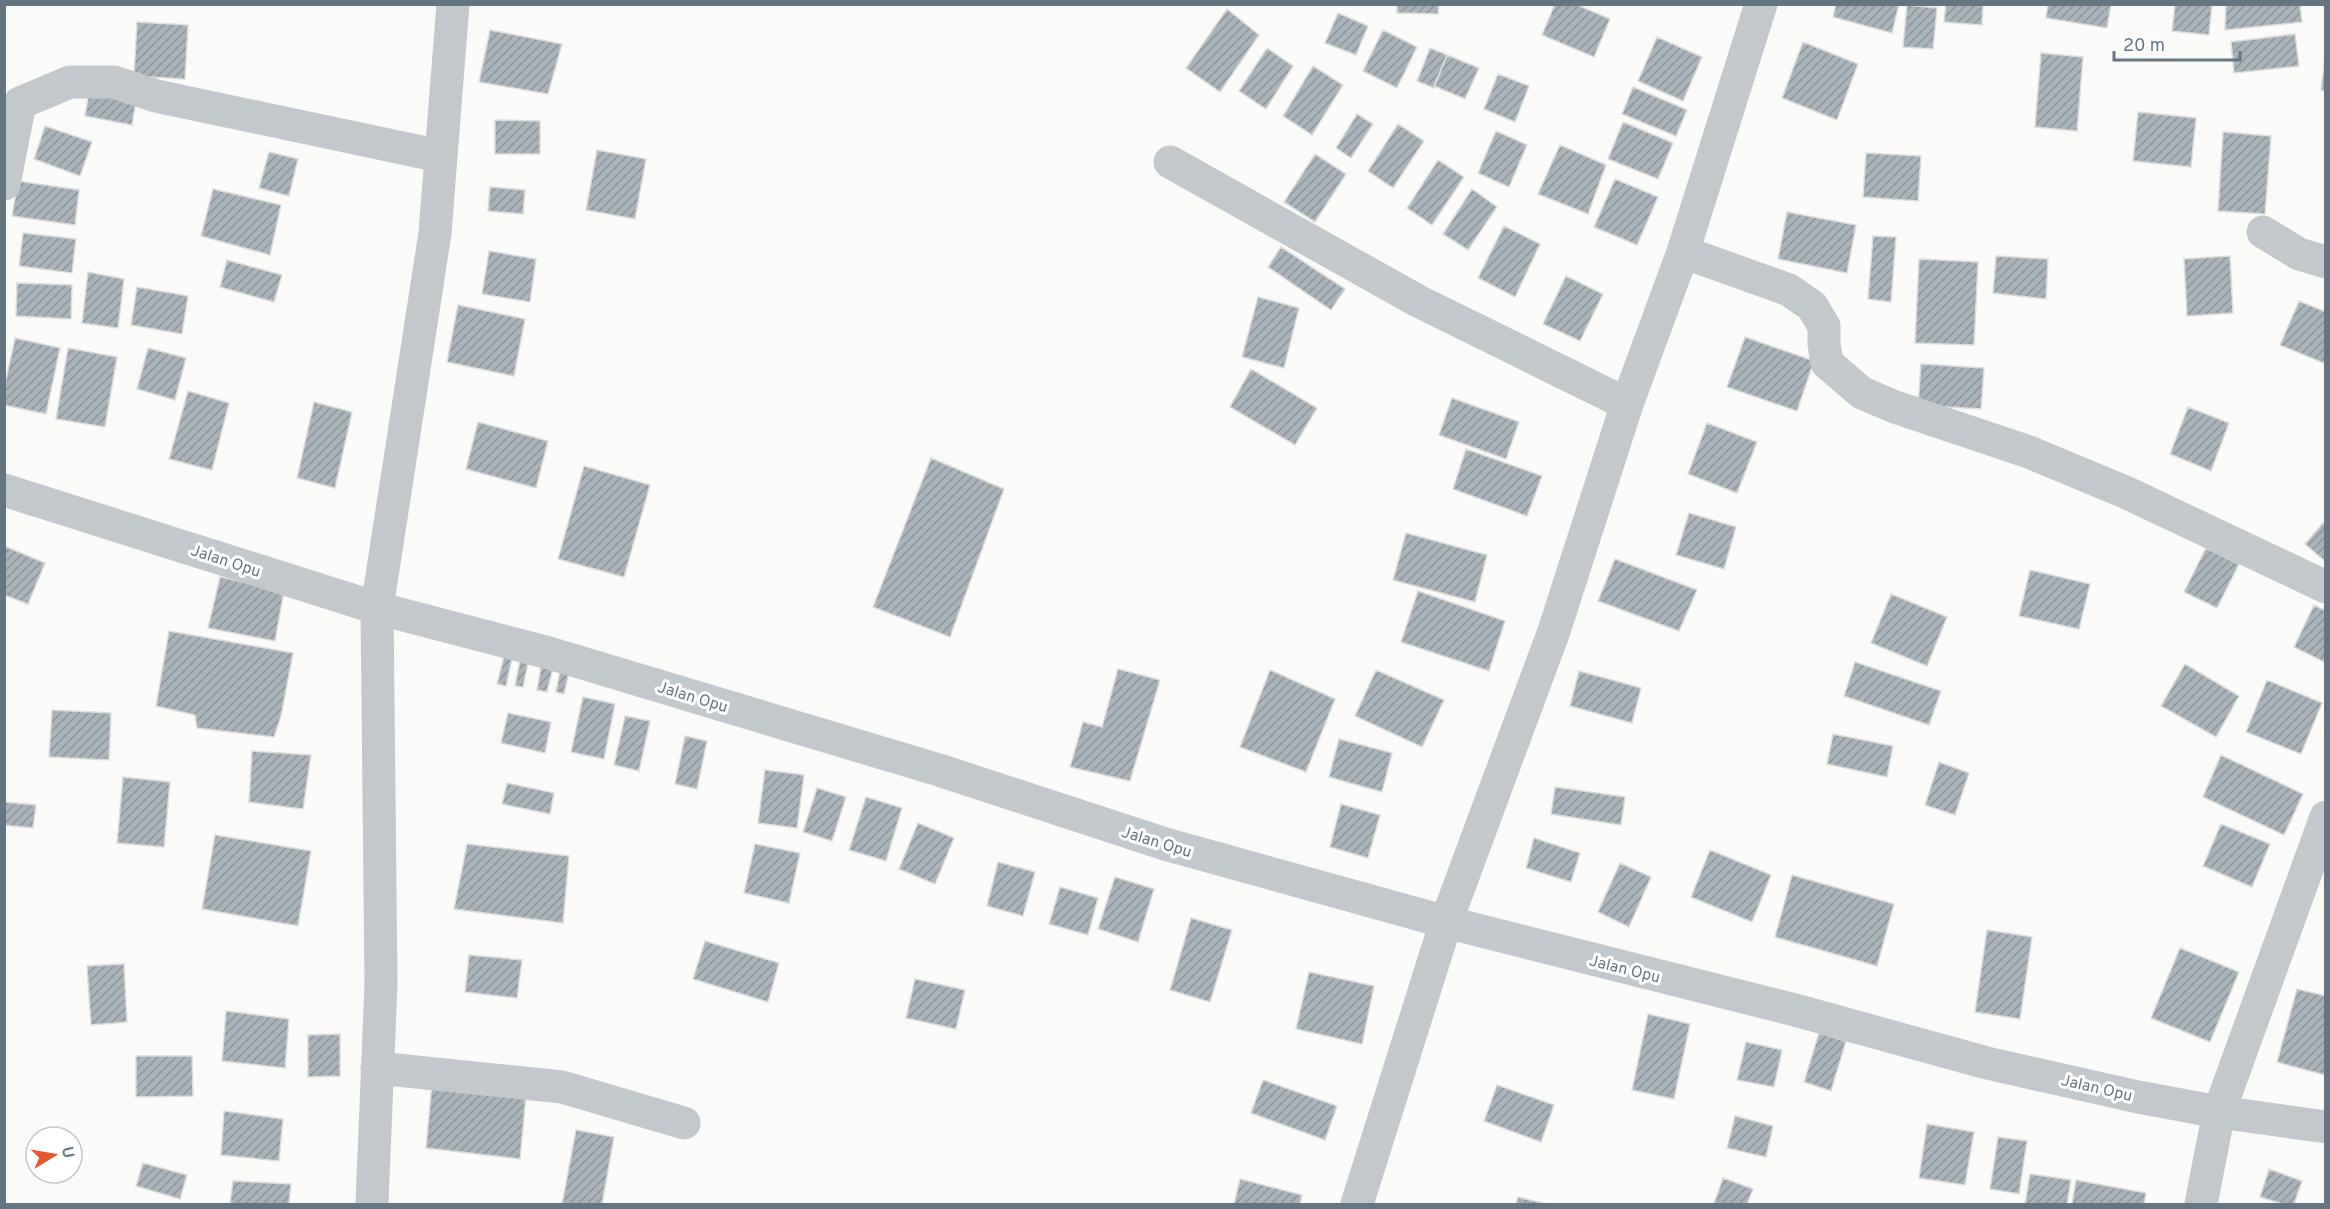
<svg xmlns="http://www.w3.org/2000/svg" width="2330" height="1209" viewBox="0 0 2330 1209" font-family="Overpass,sans-serif">
	<style>
		.building { fill: url(#building-hatch); stroke: #dcdcda; stroke-width: 1.5 }
		.lines { fill: none; stroke-linecap: round; stroke-linejoin: round }
		.minor { stroke: #c3c8cc; stroke-width: 33 }
		.labels { text-anchor: middle; stroke-width: 6; stroke-linejoin: round; paint-order: stroke }
		.street-label { font-size: 16px; fill: #657683; stroke: #fff }
	</style>
	<defs>
		<pattern id="building-hatch" width="6" height="6" patternUnits="userSpaceOnUse" patternTransform="scale(1.5)"><rect width="6" height="6" fill="#aab3b9"/><path d="M-1 1l2-2M0 6l6-6M5 7l2-2" fill="none" stroke="#8e969c"/></pattern>
	</defs>
	<rect width="100%" height="100%" fill="#fafaf8"/>
	<path class="building" d="M1397 4H1439L1438 14 1397 13Z
		M1555 4H1575L1610 19 1594 57 1542 35Z
		M1836 4H1899L1892 33 1833 17Z
		M1946 4H1983L1982 25 1944 22Z
		M2048 4H2111L2107 28 2046 18Z
		M2175 4H2212L2209 35 2172 31Z
		M2226 4H2300L2302 22 2225 30Z
		M1907 5 1937 8 1933 49 1903 47Z
		M1227 9 1259 35 1220 92 1186 68Z
		M1338 13 1368 26 1356 55 1325 43Z
		M137 22 188 25 185 79 134 76Z
		M490 30 562 44 548 94 479 82Z
		M1383 30 1417 47 1397 88 1363 71Z
		M2295 34 2299 66 2234 73 2231 42Z
		M1657 37 1702 57 1683 101 1638 81Z
		M1803 42 1858 64 1837 120 1782 98Z
		M1267 48 1293 66 1266 109 1239 91Z
		M1430 48 1447 55 1434 88 1417 81Z
		M2326 48V91L2321 90Z
		M2041 53 2083 57 2077 131 2035 127Z
		M1447 55 1479 68 1465 99 1434 86Z
		M1313 66 1343 85 1312 135 1283 116Z
		M1498 74 1529 86 1515 122 1484 109Z
		M1633 87 1687 110 1676 136 1622 114Z
		M89 92 136 101 132 125 85 116Z
		M2138 112 2196 118 2191 167 2133 161Z
		M1357 114 1373 124 1351 158 1336 148Z
		M495 120 540 121V154H495Z
		M1623 122 1673 143 1658 179 1608 159Z
		M1398 124 1424 141 1393 188 1368 171Z
		M45 126 92 142 80 176 34 159Z
		M1496 131 1527 145 1509 187 1478 173Z
		M2223 132 2271 136 2265 214 2218 211Z
		M1560 145 1606 165 1588 214 1538 194Z
		M597 150 646 159 635 219 586 210Z
		M269 152 298 159 289 196 259 188Z
		M1866 153 1921 156 1918 201 1863 197Z
		M1315 154 1346 174 1315 222 1284 202Z
		M1438 160 1464 177 1432 225 1407 208Z
		M1615 179 1658 197 1637 245 1594 227Z
		M18 181 79 190 75 225 12 216Z
		M490 187 525 190 523 214 488 211Z
		M213 189 281 205 270 255 201 236Z
		M1472 189 1497 207 1468 250 1443 234Z
		M1787 212 1856 225 1847 273 1778 259Z
		M1504 226 1540 244 1515 297 1478 278Z
		M23 233 76 239 72 273 19 266Z
		M1873 236 1896 237 1891 302 1868 299Z
		M1281 247 1345 289 1331 310 1268 267Z
		M489 251 536 259 530 302 482 294Z
		M1996 256 2048 259 2046 299 1993 293Z
		M2230 256 2233 313 2187 316 2184 259Z
		M1919 259 1978 262 1974 345 1915 343Z
		M227 260 282 275 274 302 220 287Z
		M88 272 124 279 118 328 82 323Z
		M1566 276 1603 294 1580 341 1543 324Z
		M17 283 72 285 71 319 16 316Z
		M137 287 188 296 182 334 131 325Z
		M1258 297 1299 308 1284 368 1242 357Z
		M2299 301 2326 312V364L2280 345Z
		M458 305 525 319 514 376 447 362Z
		M1745 337 1814 361 1797 411 1727 387Z
		M15 338 60 348 46 414 4 405V389Z
		M68 348 117 357 105 427 56 419Z
		M148 348 186 358 175 400 137 389Z
		M1921 364 1984 368 1981 409 1918 405Z
		M1251 369 1317 408 1295 445 1230 407Z
		M188 391 229 403 212 470 169 459Z
		M1452 398 1519 422 1506 459 1439 435Z
		M314 402 352 412 335 488 297 478Z
		M2188 407 2229 423 2211 471 2170 454Z
		M478 422 548 441 536 488 466 469Z
		M1707 423 1757 442 1737 493 1688 474Z
		M1466 449 1542 476 1527 516 1453 489Z
		M931 458 1004 489 950 637 873 607Z
		M584 466 650 485 624 577 558 559Z
		M1689 513 1736 527 1724 569 1676 555Z
		M2323 523 2326 525V562L2305 544Z
		M1406 533 1487 555 1475 602 1393 580Z
		M4 546 45 563 28 604 4 595Z
		M2206 548 2239 564 2217 608 2184 592Z
		M1615 559 1697 590 1679 631 1598 601Z
		M2030 570 2090 584 2079 629 2019 616Z
		M220 577 284 591 275 641 208 628Z
		M1418 591 1505 621 1489 671 1401 642Z
		M1891 594 1947 617 1927 666 1871 643Z
		M2314 605 2326 611V663L2294 647Z
		M169 631 293 653 281 716 274 737 197 728 195 715 156 706Z
		M504 656 512 658 506 686 497 684Z
		M520 661 528 663 523 687 515 686Z
		M542 661 554 664 547 692 537 690Z
		M1855 662 1941 691 1929 725 1844 696Z
		M2185 664 2239 696 2216 737 2161 706Z
		M561 666 570 668 564 694 556 692Z
		M1118 669 1160 680 1130 781 1070 767 1083 722 1102 727Z
		M1270 670 1335 699 1306 772 1240 747Z
		M1376 670 1444 700 1422 747 1355 716Z
		M1579 671 1641 688 1632 723 1570 706Z
		M2267 680 2322 703 2301 754 2246 732Z
		M583 697 615 704 604 759 571 752Z
		M52 710 111 713 109 760 49 757Z
		M508 713 551 722 545 753 501 743Z
		M625 716 650 721 639 771 614 765Z
		M1833 734 1893 746 1887 777 1827 764Z
		M685 736 707 741 697 789 675 784Z
		M1339 739 1392 753 1382 792 1329 777Z
		M252 751 311 755 303 809 249 802Z
		M2221 755 2303 794 2284 835 2203 797Z
		M1939 762 1969 773 1955 815 1925 805Z
		M765 770 804 775 797 828 758 823Z
		M123 777 170 782 164 847 117 843Z
		M507 783 554 793 550 814 502 804Z
		M1555 787 1625 797 1621 825 1551 814Z
		M817 788 846 797 832 841 803 832Z
		M866 797 902 808 886 861 849 850Z
		M4 802 36 805 33 828 4 825Z
		M1341 804 1380 815 1368 858 1330 847Z
		M918 823 954 838 935 884 899 869Z
		M2221 824 2270 844 2252 887 2203 866Z
		M215 835 311 851 298 926 202 909Z
		M1534 838 1580 853 1571 882 1526 868Z
		M467 844 569 856 563 923 454 909Z
		M755 844 800 853 789 903 744 893Z
		M1710 850 1771 875 1752 922 1691 897Z
		M998 862 1035 872 1023 916 987 906Z
		M1620 863 1651 877 1629 927 1598 912Z
		M1792 875 1894 904 1877 966 1775 937Z
		M1115 877 1154 889 1138 942 1098 929Z
		M1060 887 1098 898 1088 935 1049 924Z
		M1191 918 1232 930 1210 1002 1170 990Z
		M1987 930 2032 937 2020 1019 1975 1012Z
		M705 941 779 963 768 1002 693 979Z
		M2180 948 2239 972 2210 1042 2151 1018Z
		M469 955 522 960 517 998 465 992Z
		M124 964 127 1022 91 1025 87 966Z
		M1309 972 1374 986 1362 1044 1296 1029Z
		M915 979 965 990 956 1029 906 1018Z
		M2297 989 2326 996 2325 1075 2277 1062Z
		M226 1011 289 1019 285 1068 222 1061Z
		M1648 1014 1690 1024 1674 1099 1632 1090Z
		M1819 1033 1846 1041 1831 1091 1804 1082Z
		M340 1034V1076L308 1077V1035Z
		M1746 1042 1782 1050 1774 1087 1737 1080Z
		M136 1056H192L193 1096 136 1097Z
		M1263 1080 1337 1106 1325 1140 1251 1113Z
		M432 1083 526 1096 520 1159 426 1148Z
		M1497 1085 1554 1105 1541 1142 1484 1121Z
		M224 1111 283 1119 279 1161 221 1155Z
		M1735 1116 1773 1126 1766 1157 1727 1148Z
		M1927 1124 1974 1132 1965 1185 1919 1178Z
		M576 1130 614 1137 602 1204H562Z
		M1998 1137 2027 1141 2019 1194 1990 1189Z
		M143 1163 187 1175 180 1199 136 1186Z
		M2269 1169 2302 1181 2294 1204H2283L2260 1197Z
		M2030 1174 2071 1180 2067 1204H2025Z
		M1723 1178 1753 1189 1747 1204H1714Z
		M1240 1179 1302 1195 1300 1204H1234Z
		M2076 1180 2146 1193 2144 1204H2072Z
		M233 1181 291 1184 289 1204H230Z
		M1518 1197 1547 1204H1516Z"/>
	<g class="lines">
		<path class="minor" d="M1170 162 1418 301 1627 404
			M4 184 20 103 70 82H114L156 96 440 156
			M2263 232 2299 254 2326 262
			M1683 252 1789 290 1812 306 1824 326V344L1827 363 1862 393 1895 407 2029 452 2125 492 2326 587
			M4 490 377 608 549 653 939 770 1165 844 1446 922 1795 1010 1987 1063 2138 1097 2219 1112 2326 1127
			M377 1068 562 1087 684 1123
			M372 1204 381 984 377 608 435 233 453 4
			M1357 1204 1446 922 1554 631 1627 404 1683 252 1761 4
			M2201 1204 2219 1112 2326 817"/>
	</g>
	<g class="labels">
		<g class="street-label">
			<text transform="translate(226 560) rotate(18)" y="6">Jalan Opu</text>
			<text transform="translate(693 696) rotate(17)" y="6">Jalan Opu</text>
			<text transform="translate(1157 841) rotate(17)" y="6">Jalan Opu</text>
			<text transform="translate(1625 968) rotate(14)" y="6">Jalan Opu</text>
			<text transform="translate(2097 1087) rotate(13)" y="6">Jalan Opu</text>
		</g>
	</g>
	<rect width="2330" height="1209" fill="none" stroke="#657683" stroke-width="12"/>
	<g transform="translate(54 1155) rotate(79)"><circle r="28" fill="#ffffff" stroke="#c1c8cd" stroke-width="1.5"/>
	<path d="M0-4.5L10 22L0 15L-10 22Z" fill="#e4572e"/>
	<text y="-9" font-size="16" font-weight="bold" text-anchor="middle" fill="#657683">U</text>
	</g>
	<path d="M2114 51v9h126v-9" fill="none" stroke="#657683" stroke-width="3"/>
	<text x="2123" y="51" font-size="18" fill="#657683" stroke="#ffffff" stroke-width="4.5" paint-order="stroke">20 m</text>
</svg>
